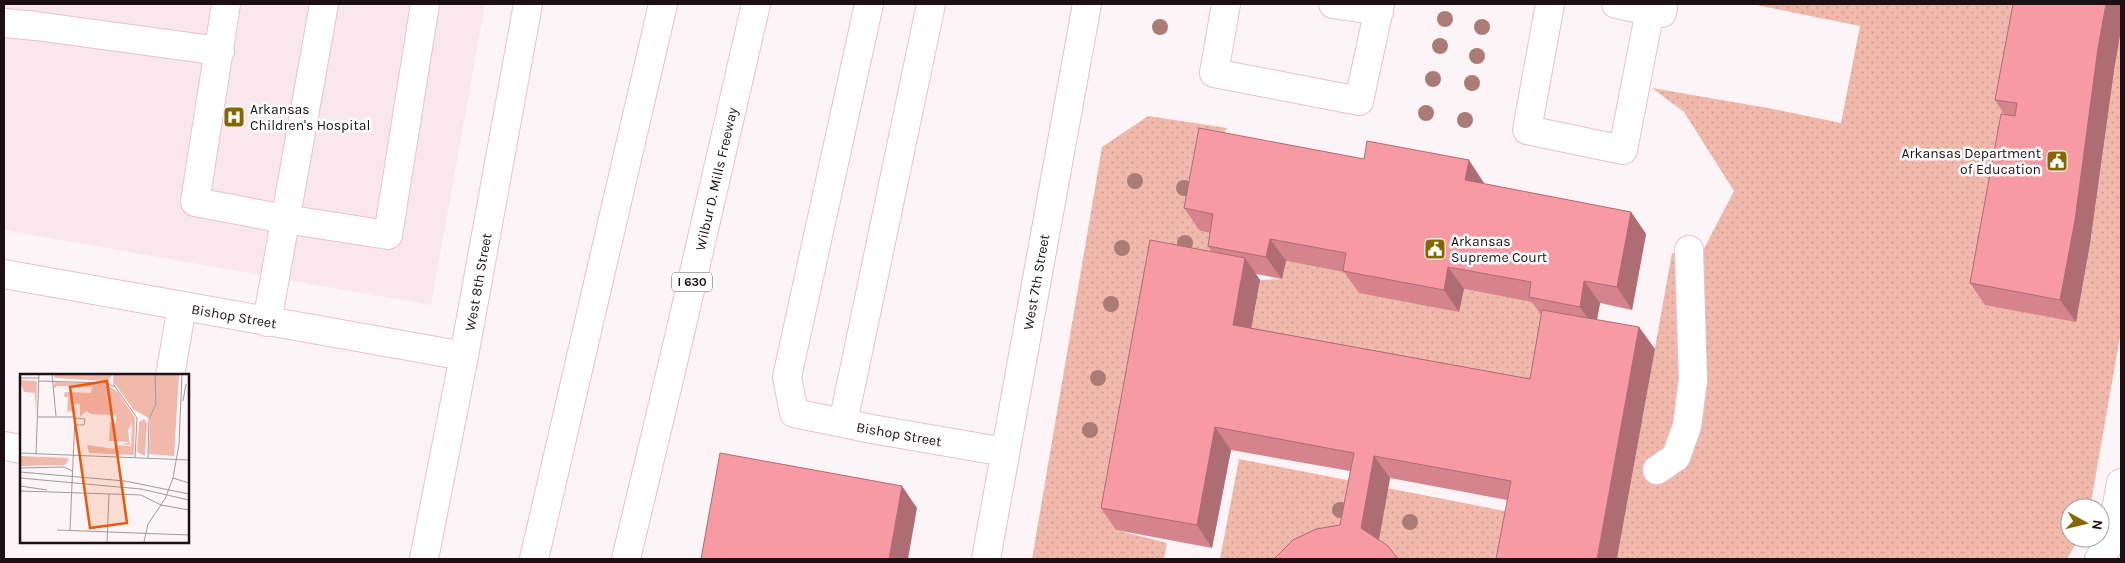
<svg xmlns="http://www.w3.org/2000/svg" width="2125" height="563" viewBox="0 0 2125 563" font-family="Karla,sans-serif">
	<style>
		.built { fill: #f9e7ed }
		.park { fill: url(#park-dots) }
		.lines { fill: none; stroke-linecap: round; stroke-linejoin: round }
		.minor-casing { stroke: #e6c2cf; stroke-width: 30 }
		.highway-casing { stroke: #e6c2cf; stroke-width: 30 }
		.minor { stroke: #fff; stroke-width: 28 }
		.highway { stroke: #fff; stroke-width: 28 }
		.tree { fill: #ab7c75 }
		.wall { fill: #d5848d; fill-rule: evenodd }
		.shaded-wall { fill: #ae6c73 }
		.building { fill: #f89aa4; stroke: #ae6c73 }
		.labels { text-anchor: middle; stroke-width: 5; stroke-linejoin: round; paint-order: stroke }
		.shield { fill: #fff; stroke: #60585b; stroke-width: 1 }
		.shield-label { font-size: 12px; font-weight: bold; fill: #1c1015 }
		.poi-label { font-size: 14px; fill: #1c1015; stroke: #fff; text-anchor: start }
		.street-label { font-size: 14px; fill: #1c1015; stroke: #fff }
		.inset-road { fill: none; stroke: #a2999c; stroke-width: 1 }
		.view { fill: #e8590c; fill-opacity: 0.15; stroke: #e8590c; stroke-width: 2.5 }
		.inset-edge { fill: none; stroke: #1c1015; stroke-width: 2.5 }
	</style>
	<defs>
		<pattern id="park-dots" width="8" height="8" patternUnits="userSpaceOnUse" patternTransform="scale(1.25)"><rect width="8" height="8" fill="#f1b8ac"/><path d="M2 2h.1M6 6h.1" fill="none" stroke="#ce9d93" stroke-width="1.8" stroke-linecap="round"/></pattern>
	</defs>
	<rect width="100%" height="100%" fill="#fcf4f6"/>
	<path class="built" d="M4 4H485L431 305 4 230Z"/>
	<path class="park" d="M1751 4H2033L2114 70 2121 29V331L2090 508H2070V538H2079L2067 559H1617L1672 253 1698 260 1734 191 1684 112 1652 88 1768 108 1841 123 1860 26Z
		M1148 116 1227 128 1215 150 1200 231 1229 237 1116 530 1167 543 1164 559H1032L1102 147Z
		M1286 261 1362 275 1459 311 1464 289 1547 304 1545 401 1248 347 1260 280 1282 279Z
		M1239 459 1515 513 1506 559H1220Z"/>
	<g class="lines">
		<g class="minor-casing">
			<path id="minor" d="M226 4 195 202 285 219 388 235 425 4
				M869 4 787 377 794 413 872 429 1005 452
				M1226 4 1214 73 1359 101 1380 4
				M1333 4 1379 11
				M1550 4 1527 130 1623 150 1650 10
				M1616 4 1662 13 1663 8
				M4 23 36 26 220 51
				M4 274 464 356
				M267 322 324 4
				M170 376 182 306
				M843 423 931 4
				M4 446 21 449
				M1657 470 1676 457 1687 426 1693 380 1689 250
				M424 559 464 356 528 4
				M986 559 1087 4
				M2099 559 2110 543 2121 483"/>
		</g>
		<g class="highway-casing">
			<path id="highway" d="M534 559 663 4
				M626 559 681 329 756 4"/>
		</g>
		<use href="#minor" class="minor"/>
		<use href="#highway" class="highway"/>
	</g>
	<g class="tree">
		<circle cx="1445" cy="19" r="8"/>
		<circle cx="1160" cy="27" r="8"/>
		<circle cx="1482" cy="27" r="8"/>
		<circle cx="1440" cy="46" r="8"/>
		<circle cx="1477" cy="56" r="8"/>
		<circle cx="1433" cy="79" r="8"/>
		<circle cx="1472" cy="83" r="8"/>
		<circle cx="1426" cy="113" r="8"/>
		<circle cx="1465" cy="120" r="8"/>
		<circle cx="1135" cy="181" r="8"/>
		<circle cx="1184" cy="188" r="8"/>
		<circle cx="1185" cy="243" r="8"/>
		<circle cx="1122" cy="248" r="8"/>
		<circle cx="1111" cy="304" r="8"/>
		<circle cx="1098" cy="378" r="8"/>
		<circle cx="1090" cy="430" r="8"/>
		<circle cx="1340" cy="510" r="8"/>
		<circle cx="1410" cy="522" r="8"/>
	</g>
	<path class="wall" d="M2121 4V29L2114 70 2090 243 2076 322 1985 305 1970 283 2005 115 1995 100Z
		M1484 183V184L1631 212 1646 234 1632 310 1600 303 1597 320 1655 349 1507 500 1390 478 1379 540 1340 525 1350 471 1231 450 1212 548 1116 530 1101 508 1211 251 1208 246 1210 233 1200 231 1184 208ZM1286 261 1344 272 1359 293 1459 312 1464 289 1532 302 1541 315 1530 379 1251 328 1260 280 1256 274 1282 279Z"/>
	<path class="shaded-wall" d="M2106 4H2121V29L2114 70 2090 243 2076 322 2060 300 2098 48Z
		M1469 160 1484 183 1480 203 1465 180Z
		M1631 212 1646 234 1632 310 1617 287Z
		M1270 239 1286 261 1282 279 1266 257Z
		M1245 258 1260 280 1248 347 1233 325Z
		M1448 267 1464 289 1459 312 1444 290Z
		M1584 281 1600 303 1595 329 1580 307Z
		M1639 327 1655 349 1617 559H1597Z
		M1215 427 1231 450 1212 548 1197 525Z
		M1374 456 1390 478 1377 550 1361 528Z
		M902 486 917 508 908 559H889Z"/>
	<path class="building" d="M2013 4H2106L2098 48 2075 220 2060 300 1970 283 2001 114 2015 116 2017 103 1995 100Z
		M1199 128 1364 159 1367 141 1469 160 1465 180 1631 212 1617 287 1584 281 1580 307 1529 297 1531 282 1448 267 1444 290 1343 271 1346 253 1270 239 1266 257 1208 246 1213 214 1184 208Z
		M1150 240 1245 258 1233 325 1530 379 1542 310 1639 327 1597 559H1496L1511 481 1374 456 1361 528 1388 546 1398 559H1274L1293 540 1316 529 1340 525 1354 453 1215 427 1197 525 1101 508Z
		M720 453 902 486 889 559H701Z"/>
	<defs>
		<g id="hospital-square" transform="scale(1.125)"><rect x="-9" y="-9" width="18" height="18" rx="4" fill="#836700" stroke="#fff"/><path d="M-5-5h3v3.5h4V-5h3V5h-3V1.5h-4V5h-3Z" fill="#fff"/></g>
		<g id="civic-square" transform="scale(1.125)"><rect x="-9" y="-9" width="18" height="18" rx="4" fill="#836700" stroke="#fff"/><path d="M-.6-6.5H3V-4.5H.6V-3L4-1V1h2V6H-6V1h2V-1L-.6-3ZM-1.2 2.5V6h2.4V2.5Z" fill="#fff"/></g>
	</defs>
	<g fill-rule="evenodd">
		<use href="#hospital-square" x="234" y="117"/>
		<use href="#civic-square" x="2057" y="161"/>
		<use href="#civic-square" x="1435" y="249"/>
	</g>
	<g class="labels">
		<rect class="shield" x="672" y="272.5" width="40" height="19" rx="4"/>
		<g class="shield-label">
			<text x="692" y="286">I 630</text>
		</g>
		<g class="poi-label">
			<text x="250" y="114">Arkansas<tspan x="250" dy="16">Children's Hospital</tspan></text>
			<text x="2041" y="158" text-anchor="end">Arkansas Department<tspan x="2041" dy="16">of Education</tspan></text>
			<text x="1451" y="246">Arkansas<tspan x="1451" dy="16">Supreme Court</tspan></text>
		</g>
		<g class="street-label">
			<text transform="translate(716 179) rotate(-77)" y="5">Wilbur D. Mills Freeway</text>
			<text transform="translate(478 282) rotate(-80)" y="5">West 8th Street</text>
			<text transform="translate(1036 282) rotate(-80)" y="5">West 7th Street</text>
			<text transform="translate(234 316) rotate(10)" y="5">Bishop Street</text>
			<text transform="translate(899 434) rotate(10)" y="5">Bishop Street</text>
		</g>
	</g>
	<g transform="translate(20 374)">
		<rect width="169" height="169" fill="#fcf4f6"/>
		<path d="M0 6 17 7 16 43 15 19 4 18ZM0 82 48 84 49 85 45 91 0 92Z" fill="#f1b8ac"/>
		<path d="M34 0H92V1L88 7 35 4ZM95 0H159L154 82 129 80 130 45 113 35 95 10ZM35 8 85 10 98 18 115 44 114 81 69 79 67 71 94 75 95 71 111 72 112 49 108 57 110 71 99 70 108 69V62V68L89 67 90 48 96 49V41L71 40 66 37 60 43V30H54V38L47 37 48 23H44L45 18 71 19 72 13 37 12 33 15ZM124 45 127 49 125 82 117 78 119 48Z" fill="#f1b8ac"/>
		<path class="inset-road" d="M32 0 36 42M94 0V11L117 44 115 84M0 4H19M19 7 86 9 95 13M163 27 166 10M18 43H55L50 156M55 51H64L65 45 55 44M0 79 169 86M16 80 19 0M128 84 129 45 136 30 135 0M0 94 44 93 52 97M0 98 105 107 169 120M0 104 121 115 169 126M153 104 159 70 162 0M153 104 169 109M0 112 27 116M0 117 121 121 141 131M141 131 169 136M37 156 169 161M87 168 89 120M124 168 128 150 145 125 153 104"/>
		<path class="view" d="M87 7 107 149 70 154 50 13Z"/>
		<rect width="169" height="169" class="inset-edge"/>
	</g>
	<rect width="2125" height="563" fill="none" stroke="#1c1015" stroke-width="10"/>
	<g transform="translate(2085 523) rotate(98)"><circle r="24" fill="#ffffff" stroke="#a49fa1"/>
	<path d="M0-4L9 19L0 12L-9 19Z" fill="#836700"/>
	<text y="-8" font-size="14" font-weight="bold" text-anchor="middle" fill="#1c1015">N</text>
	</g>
</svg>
